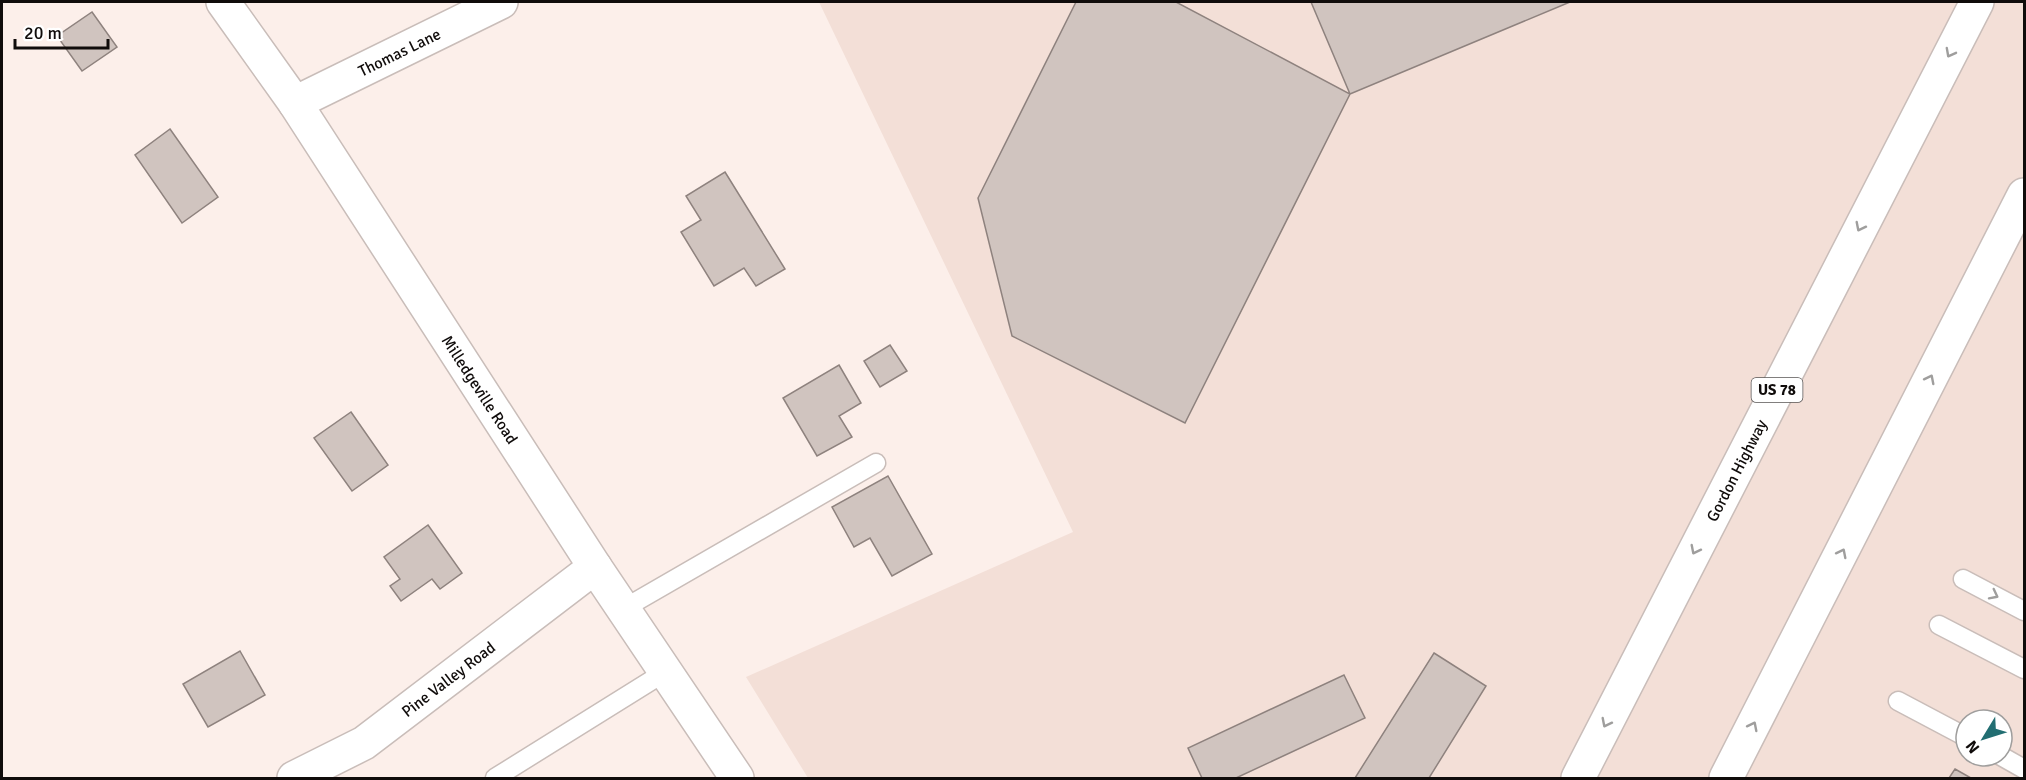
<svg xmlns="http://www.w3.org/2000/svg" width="2026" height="780" viewBox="0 0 2026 780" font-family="Signika,sans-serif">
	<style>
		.built { fill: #f3dfd7; fill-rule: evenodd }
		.building { fill: #d0c4bf; stroke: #8e827e; stroke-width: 1.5 }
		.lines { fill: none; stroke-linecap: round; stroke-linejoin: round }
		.service-casing { stroke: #c9bdb9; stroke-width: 21 }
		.minor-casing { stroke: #c9bdb9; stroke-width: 36 }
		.tertiary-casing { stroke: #c9bdb9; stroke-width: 36 }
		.trunk-casing { stroke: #c9bdb9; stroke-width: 36 }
		.service { stroke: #fff; stroke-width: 18 }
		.minor { stroke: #fff; stroke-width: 33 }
		.tertiary { stroke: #fff; stroke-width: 33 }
		.trunk { stroke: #fff; stroke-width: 33 }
		.oneway { stroke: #9f9e9d }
		.labels { text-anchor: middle; stroke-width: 6; stroke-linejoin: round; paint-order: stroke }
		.shield { fill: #fff; stroke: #585554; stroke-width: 1.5 }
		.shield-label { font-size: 15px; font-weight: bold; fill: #100c0b }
		.street-label { font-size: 16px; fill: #100c0b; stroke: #fff }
	</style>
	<rect width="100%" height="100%" fill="#fcefea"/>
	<path class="built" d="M819 2H2024V778H808L746 677 1073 532ZM1966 720H2002V756H1966Z"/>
	<path class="building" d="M1076 2H1176L1350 94 1185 423 1012 336 978 198Z
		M1311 2H1570L1350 94Z
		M92 12 117 47 82 71 57 36Z
		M170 129 218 197 182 223 135 155Z
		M725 172 785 269 756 286 744 268 714 286 681 232 701 220 686 196Z
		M890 345 907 371 880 387 864 361Z
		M839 365 861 403 839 416 852 437 817 456 783 398Z
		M351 412 388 465 352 491 314 438Z
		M888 476 932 554 892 576 870 538 854 547 832 507Z
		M428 525 462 573 440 589 432 579 401 601 390 586 400 579 384 557Z
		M240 651 265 695 208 727 183 684Z
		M1434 653 1486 686 1429 778H1355Z
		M1344 675 1365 718 1236 778H1202L1188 748Z
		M1955 769 1971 778H1949Z"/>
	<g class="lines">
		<g class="service-casing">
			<path id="service" d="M1963 579 2024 611
				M623 609 876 463
				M1939 625 2024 669
				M1898 701 1966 737
				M2001 756 2024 769
				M495 778 665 672"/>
		</g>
		<g class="minor-casing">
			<g id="minor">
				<path id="s1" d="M294 778 364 743 595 567"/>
			</g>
		</g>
		<g class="tertiary-casing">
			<g id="tertiary">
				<path id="s2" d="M223 2 295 103 595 567 737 778"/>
				<path id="s3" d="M295 103 501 2"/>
			</g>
		</g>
		<g class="trunk-casing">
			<g id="trunk">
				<path id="s4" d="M1578 778 1977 2"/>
				<path d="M1726 778 2024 195"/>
			</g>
		</g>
		<use href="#service" class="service"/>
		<use href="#minor" class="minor"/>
		<use href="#tertiary" class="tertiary"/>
		<use href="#trunk" class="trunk"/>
	</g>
	<defs><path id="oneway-chevron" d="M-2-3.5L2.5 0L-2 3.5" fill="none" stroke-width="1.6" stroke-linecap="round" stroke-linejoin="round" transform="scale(1.5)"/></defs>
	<g class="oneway">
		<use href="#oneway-chevron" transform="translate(1950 53) rotate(118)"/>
		<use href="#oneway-chevron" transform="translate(1860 227) rotate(117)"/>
		<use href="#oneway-chevron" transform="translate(1930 379) rotate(-63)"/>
		<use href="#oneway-chevron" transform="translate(1695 550) rotate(117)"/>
		<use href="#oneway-chevron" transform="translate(1842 553) rotate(-63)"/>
		<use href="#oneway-chevron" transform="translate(1994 595) rotate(27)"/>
		<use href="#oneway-chevron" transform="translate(1606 723) rotate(117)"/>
		<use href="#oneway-chevron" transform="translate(1753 726) rotate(-63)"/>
	</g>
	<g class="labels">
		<rect class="shield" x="1751.5" y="378" width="51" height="24" rx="4.5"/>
		<g class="shield-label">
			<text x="1777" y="395">US 78</text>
		</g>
		<g class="street-label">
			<text dy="6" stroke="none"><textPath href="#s3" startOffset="116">Thomas Lane</textPath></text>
			<text dy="6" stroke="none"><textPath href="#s2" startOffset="465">Milledgeville Road</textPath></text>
			<text dy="6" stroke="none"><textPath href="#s4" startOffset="346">Gordon Highway</textPath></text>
			<text dy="6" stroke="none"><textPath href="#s1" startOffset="184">Pine Valley Road</textPath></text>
		</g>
	</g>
	<rect width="2026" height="780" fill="none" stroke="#100c0b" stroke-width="6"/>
	<g transform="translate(1984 738) rotate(232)"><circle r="28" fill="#ffffff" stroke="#9f9e9d" stroke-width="1.5"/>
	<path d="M0-4.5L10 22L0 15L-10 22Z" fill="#226e72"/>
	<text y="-9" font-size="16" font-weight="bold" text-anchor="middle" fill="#100c0b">N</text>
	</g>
	<path d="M15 39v9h93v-9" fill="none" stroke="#100c0b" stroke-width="3"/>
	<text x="24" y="39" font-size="18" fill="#100c0b" stroke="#ffffff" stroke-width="4.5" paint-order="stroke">20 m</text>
</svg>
